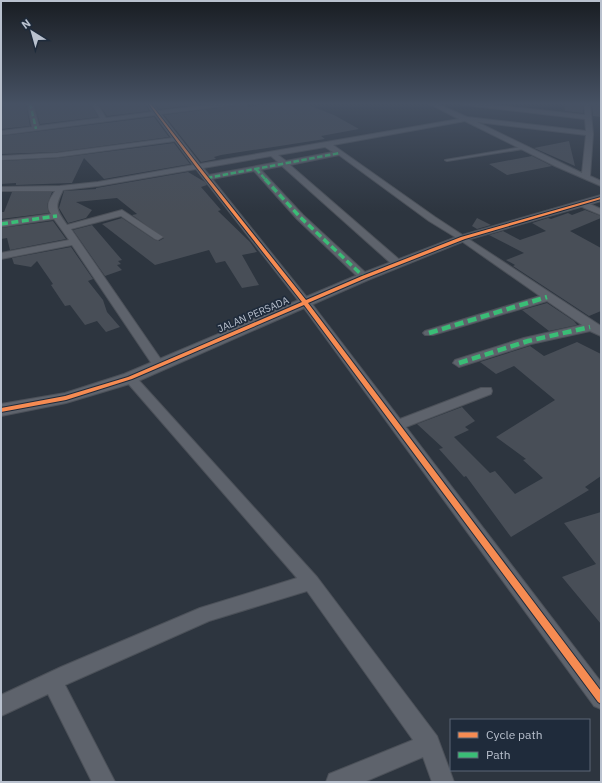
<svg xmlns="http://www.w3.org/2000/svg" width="602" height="783" viewBox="0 0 602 783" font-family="'IBM Plex Sans',sans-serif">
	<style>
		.building { fill: #484e57 }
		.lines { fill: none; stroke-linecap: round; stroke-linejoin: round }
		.service-casing { stroke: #4c5159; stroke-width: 2 }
		.minor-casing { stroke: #4c5159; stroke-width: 2 }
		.tertiary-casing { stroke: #4c5159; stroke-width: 2 }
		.service { fill: #5e636c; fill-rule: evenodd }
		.minor { fill: #5e636c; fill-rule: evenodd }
		.tertiary { fill: #5e636c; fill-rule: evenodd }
		.quiet-far2 { stroke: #3abd76; stroke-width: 2.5; stroke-dasharray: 5.5 2.5; stroke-linecap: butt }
		.quiet-far1 { stroke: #3abd76; stroke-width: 3.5; stroke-dasharray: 7 3.5; stroke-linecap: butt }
		.quiet { stroke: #3abd76; stroke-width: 4.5; stroke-dasharray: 9 4.5; stroke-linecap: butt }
		.cycleway-casing { stroke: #1f2b3b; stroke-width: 2 }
		.cycleway { fill: #f68b52; fill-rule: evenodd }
		.labels { text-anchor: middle; stroke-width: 3.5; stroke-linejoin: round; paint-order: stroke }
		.street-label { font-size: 10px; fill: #b9c1ce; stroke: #1f2b3b }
	</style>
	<rect width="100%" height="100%" fill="#2d353f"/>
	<path class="building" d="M5 103H26L30 126 1 129V119Z
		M34 103H90L98 117 40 124Z
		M98 103H145L149 111 107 116Z
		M154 103H214L159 109Z
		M238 103H247V107L278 103H303L334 115 359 129 321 136 325 139 221 155 214 157 216 159 201 162 164 115 234 106Z
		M564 103H583V113L565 111Z
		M592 104 601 105V117L593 116Z
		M154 117 169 137 58 152 1 154V136Z
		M569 141 575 166 534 148Z
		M174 143 190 164 104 179 84 158 72 183 16 185V183L1 184V161L58 158Z
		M532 156 552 166 507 175 489 164Z
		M188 172 205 182 207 185 201 187 221 210 218 211 250 242 257 252 242 255 259 285 242 288 225 261 216 263 209 250 155 265 102 224 122 218 155 240 159 241 164 238 132 215 137 214 117 198 76 202 92 210 86 218 68 223 59 208 64 191 96 189V188Z
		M12 192H52L47 205 49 213 1 219V212H4Z
		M585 210 601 216V218L570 231 601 248V311L589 316 513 266 515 265 506 260 524 253 489 235 503 231 520 240 546 231 532 223 548 218 551 219 568 213 572 215Z
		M477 218 491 225 477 229 472 226Z
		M53 221 66 239 10 250 7 238 1 239V228Z
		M92 225 122 260 118 261 121 264 117 265 122 270 105 276 73 230Z
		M71 247 93 279 88 281 103 300 107 312 120 327 106 332 97 321 85 325 70 305 65 306 51 285 53 284 37 261 31 267 14 264 12 258Z
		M547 303 574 321 577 325 549 331 522 310Z
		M577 342 601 354V476L585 487 589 490 511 537 466 476 464 477 439 449 443 448 417 424 462 407 475 421 465 427 469 430 454 437 490 473 495 471 515 494 543 478 523 460 526 459 496 437 555 400 514 366 496 374 480 362 530 346 544 356Z
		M601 512V624L562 577 596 564 564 523Z"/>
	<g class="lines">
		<g class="service-casing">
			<path id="service" d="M522 147H523V149L447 161 445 160Z"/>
		</g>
		<g class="minor-casing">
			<path id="minor" d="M27 103H33L39 126 100 118 91 103H97L106 118 152 112 146 103H152L158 111 223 103H237L234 105 161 114 200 164 459 119 428 103H435L467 117 586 131 585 119 464 105 461 103H477L585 115 584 103H590L593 134 590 176 601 181V186L555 166 465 121 333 145 435 217 601 326V336L590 331 531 344 459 367 453 363 455 360 524 338 582 325 547 301 433 335H425L423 333 425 331 540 296 460 240 429 221 339 155 290 165 402 262 403 264 402 266H394L282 166 261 170 303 215 368 275 369 277 368 279H360L297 219 254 171 212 179 309 300 400 419 481 388H491L492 391 491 394 406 427 601 682V709L594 706 301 304 196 169 98 186 63 190C54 208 56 209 67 225L122 210 163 237 158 240 155 239 121 216 71 229 162 361 164 364 162 367H154L72 245 1 259V253L69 240 54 219 1 227V221L51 214C45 205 50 199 55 191H1V187L60 186 98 182 193 165 175 141 58 157 1 160V156L58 153 172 138 155 115 1 135V131L32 127ZM477 122 586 135 582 173ZM325 147 333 152 286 161 278 155ZM271 156 278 162 209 175 203 168Z
				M583 201 601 209V215L580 206 579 204Z
				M130 374 134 375 317 577 437 736 454 782H432L423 757 364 782H326L329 774 413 740 307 591 209 621 65 685 115 782H92L48 694 1 716V695L61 667 200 608 297 578 126 381 124 378 126 375Z"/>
		</g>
		<g class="tertiary-casing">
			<path id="tertiary" d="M601 195V201L467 240 368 280 136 382 66 403 1 416V404L65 393 124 374 360 274 459 236Z"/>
		</g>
		<use href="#service" class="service"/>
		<use href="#minor" class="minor"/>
		<use href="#tertiary" class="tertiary"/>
		<path class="quiet-far2" d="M30 103 36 129
			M256 169 266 180
			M207 178 340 153"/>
		<path class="quiet-far1" d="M265 179 300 217 364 277
			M1 224 57 216"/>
		<path class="quiet" d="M429 333 547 297
			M459 363 528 341 590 327"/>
		<g class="cycleway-casing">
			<path id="cycleway" d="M148 103H150L199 166 306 300 362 276 461 237 601 197V199L465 239 366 278 308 303 601 691V704L598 702 304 305 132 379 66 400 1 412V408L65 396 128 377 302 302 197 168Z"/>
		</g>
		<use href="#cycleway" class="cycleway"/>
	</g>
	<linearGradient id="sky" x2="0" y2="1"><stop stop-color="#191d23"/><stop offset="0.49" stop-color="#465163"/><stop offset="1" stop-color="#465163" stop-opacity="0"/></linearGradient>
	<rect width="602" height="212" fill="url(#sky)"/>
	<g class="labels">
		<g class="street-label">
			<text transform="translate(253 314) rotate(-23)" y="4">JALAN PERSADA</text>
		</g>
	</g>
	<rect width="602" height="783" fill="none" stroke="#b9c1ce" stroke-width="4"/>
	<rect x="450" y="719" width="140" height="52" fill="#1f2b3b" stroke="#5d6776"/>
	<rect x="458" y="732" width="20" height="6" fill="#f68b52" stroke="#5d6776"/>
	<text x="486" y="739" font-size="12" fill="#b9c1ce">Cycle path</text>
	<rect x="458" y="752" width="20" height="6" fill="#3abd76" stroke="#5d6776"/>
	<text x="486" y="759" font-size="12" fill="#b9c1ce">Path</text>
	<g transform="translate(32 32) rotate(323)" stroke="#1f2b3b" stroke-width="3" paint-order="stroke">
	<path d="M0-3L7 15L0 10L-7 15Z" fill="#b9c1ce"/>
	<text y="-6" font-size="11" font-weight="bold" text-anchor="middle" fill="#b9c1ce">N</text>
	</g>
</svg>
